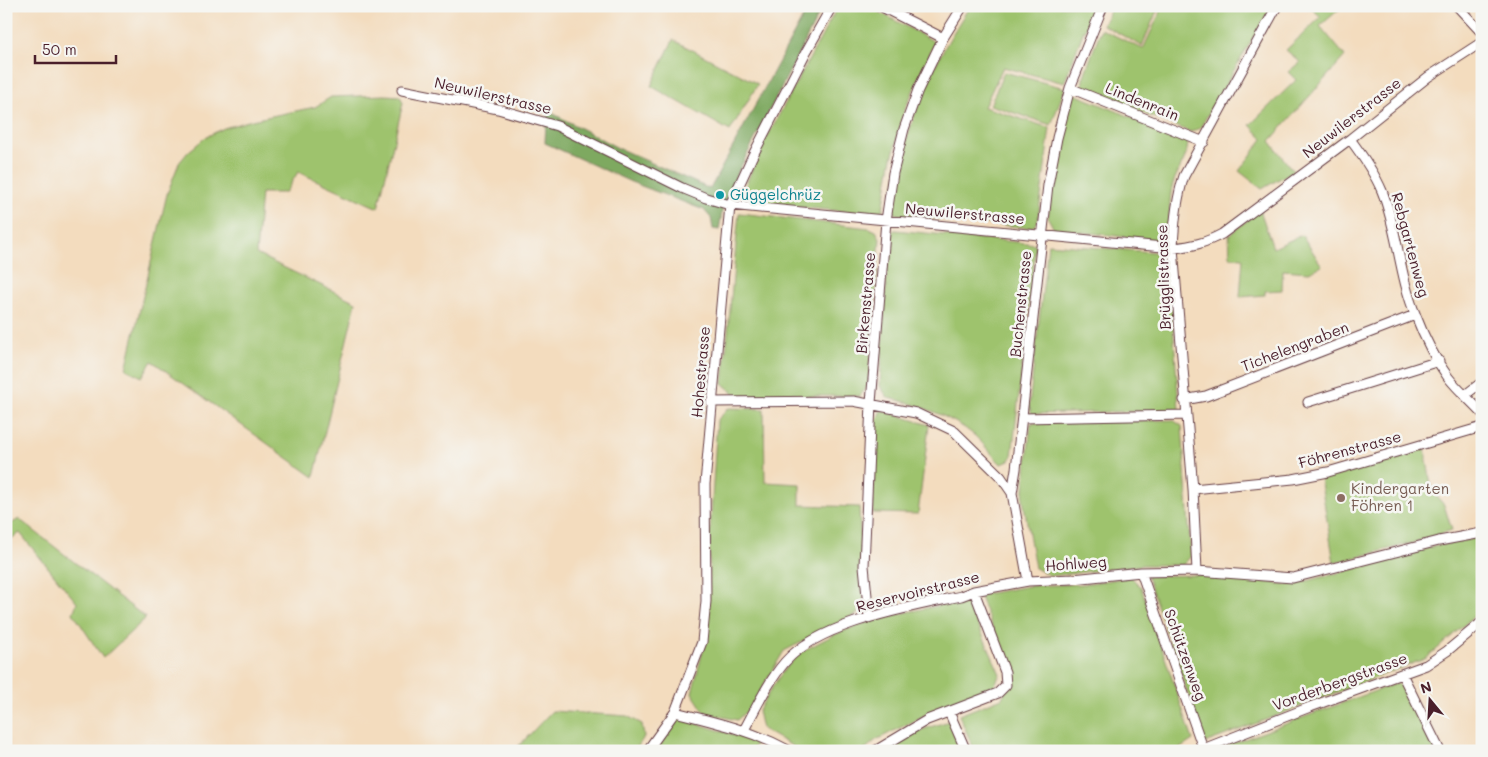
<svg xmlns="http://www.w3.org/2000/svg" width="1488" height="757" viewBox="0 0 1488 757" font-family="Mali,sans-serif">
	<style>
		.green { fill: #9ec36d; stroke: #74714c }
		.forest { fill: #7ea960; stroke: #646446 }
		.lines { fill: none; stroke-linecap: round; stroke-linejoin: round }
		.minor-casing { stroke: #633b41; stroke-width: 11 }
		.minor { stroke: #fff; stroke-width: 9 }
		.culture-dot { fill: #0f9aa8; stroke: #f6f6f2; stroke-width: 2 }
		.education-dot { fill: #8d6e63; stroke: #f6f6f2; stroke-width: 2 }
		.labels { text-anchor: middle; stroke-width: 5; stroke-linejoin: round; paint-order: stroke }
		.street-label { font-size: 15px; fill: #4a1f2b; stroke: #f6f6f2 }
		.culture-label { font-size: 15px; fill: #0d838f; stroke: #f6f6f2; text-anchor: start }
		.education-label { font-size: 15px; fill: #785e54; stroke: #f6f6f2; text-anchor: start }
	</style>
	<rect width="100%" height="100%" fill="#f6f6f2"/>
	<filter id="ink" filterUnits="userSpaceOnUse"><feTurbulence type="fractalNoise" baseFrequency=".02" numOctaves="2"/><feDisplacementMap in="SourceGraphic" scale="10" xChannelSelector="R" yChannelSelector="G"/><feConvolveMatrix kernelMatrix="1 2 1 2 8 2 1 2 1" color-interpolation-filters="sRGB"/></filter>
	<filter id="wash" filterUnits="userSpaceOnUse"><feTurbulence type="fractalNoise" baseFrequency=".0096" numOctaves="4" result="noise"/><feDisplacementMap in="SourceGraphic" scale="20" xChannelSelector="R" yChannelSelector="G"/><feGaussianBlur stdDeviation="1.12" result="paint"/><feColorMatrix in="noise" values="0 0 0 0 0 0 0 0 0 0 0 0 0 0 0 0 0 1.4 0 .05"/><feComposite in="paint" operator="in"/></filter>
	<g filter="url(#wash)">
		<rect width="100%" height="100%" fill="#f3dcbe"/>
		<path class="green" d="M838 6H868L935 42 905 109 891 162 883 209 880 213 874 214 752 203 747 196 745 187 760 150Z
			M970 6H1098L1084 30 1064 83 1003 67 984 107 1050 128 1038 219 1035 225 1030 228 900 215 894 213C886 192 918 103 928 80 940 55 954 30 970 6Z
			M1112 6H1159L1142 46 1103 25Z
			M1163 6H1272L1200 128 1191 132 1082 89 1083 79 1101 29 1143 49Z
			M1309 6H1343L1320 26 1345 56 1270 141 1293 171 1262 189 1239 171 1263 139 1250 125 1296 80 1288 72 1300 62 1286 50 1321 17Z
			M673 40 758 84 730 131 651 86Z
			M1004 72 1065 88 1051 125 990 105Z
			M1072 93 1188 140C1188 159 1178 168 1173 184 1167 203 1173 225 1161 241L1054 229 1048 218 1057 153Z
			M385 95 400 96 403 103 378 208 298 172 285 193H261L256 254 356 302 314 477 152 361 142 377 126 369 167 194 179 163 188 152 206 137 224 128 252 120 315 107 331 97Z
			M1260 210 1273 248 1302 235 1322 266 1309 272 1283 270 1282 290 1265 291V295L1240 297 1243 258 1230 257 1229 235Z
			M739 213 869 228 876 231 880 238 868 385 860 396H737L723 384Z
			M895 230 1036 244 1012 456 1007 462 1001 464C992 455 984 444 974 435 953 417 915 403 888 398L880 386 889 239 890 233Z
			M1048 244 1154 252 1169 265 1179 410 1032 414 1029 406Z
			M729 408 764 409 765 482 800 484V505L859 507 864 610 784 651 750 708 737 720 705 713 692 693 708 631 710 532 717 420Z
			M881 410 929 425 918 514 873 513 876 422Z
			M1173 420 1182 426 1191 556 1183 565H1143L1051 576 1035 568 1023 499 1031 423Z
			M1425 448 1432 491 1444 505 1452 530 1412 543 1334 563 1320 477Z
			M19 519 146 618 103 658 73 613 77 603 20 533 6 542V527Z
			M1482 537V609L1427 658 1205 743 1147 576 1207 575 1291 585 1385 561 1432 547Z
			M1131 577 1141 587 1193 740 1176 751H975L959 715 1002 698 1013 677 979 595 1029 586 1083 584Z
			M962 601 970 607 1000 674 992 691 929 713 876 740 863 751H801L762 729 758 711C771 690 782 668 801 653 806 649 813 646 818 643 862 619 913 611 962 601Z
			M1397 683 1404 690 1436 751H1212Z
			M552 711 627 716 642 724 644 737 635 751H514Z
			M679 718 757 742 751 751H656Z
			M949 721 962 751H881L918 731Z"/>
		<path class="forest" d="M809 6H823L735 178 723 206 719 230 713 229 711 218 704 210 631 182 545 143 546 122 550 112 618 148 710 189Z"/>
	</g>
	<g filter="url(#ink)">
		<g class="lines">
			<g class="minor-casing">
				<path id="minor" d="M880 6 943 38
					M1457 6 1482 33
					M1070 88 1204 142
					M402 90 498 109 557 126 682 188 706 198 730 205 1173 248C1193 246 1205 243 1222 234L1350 139 1428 77 1482 42
					M1350 139C1362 155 1374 172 1382 191 1398 231 1399 276 1416 316 1424 337 1435 359 1448 377 1458 390 1471 401 1482 413
					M1465 395 1482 382
					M1184 400 1206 396 1415 315
					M711 402 853 401 916 413 954 431 1001 477 1012 493 1028 581 1073 579 1141 572 1197 571 1293 578 1439 541 1482 533
					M1308 402 1439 361
					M1022 418 1186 415
					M1193 489 1293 479 1328 472 1482 427
					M1012 493 1016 469 1048 185 1057 138 1070 88 1103 6
					M1197 571 1193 489 1173 248C1174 223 1176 200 1184 176L1277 6
					M1141 572 1203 748
					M869 616 864 566 871 403 886 221 893 173 904 129 918 90 943 38 963 6
					M1402 674 1440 751
					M675 712C716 722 753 731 790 751
					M949 712 966 751
					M744 730C757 706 768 682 785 662 820 622 911 607 961 596L974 591 1028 581
					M647 751 675 712 702 642 706 601 705 484 730 205 752 157 806 52 832 6
					M875 751 927 720 998 693 1006 685 1005 672 974 591
					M1198 751 1310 707 1426 665 1447 651 1482 622"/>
			</g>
			<use href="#minor" class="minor"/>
		</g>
	</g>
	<circle class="culture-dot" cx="720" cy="195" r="5"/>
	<circle class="education-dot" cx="1341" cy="498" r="5"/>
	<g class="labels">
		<g class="street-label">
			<text transform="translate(493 96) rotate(13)" y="5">Neuwilerstrasse</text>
			<text transform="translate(1142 102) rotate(22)" y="5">Lindenrain</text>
			<text transform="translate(1352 118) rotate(-38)" y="5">Neuwilerstrasse</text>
			<text transform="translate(965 214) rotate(5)" y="5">Neuwilerstrasse</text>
			<text transform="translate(1410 245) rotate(75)" y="5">Rebgartenweg</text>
			<text transform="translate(1164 277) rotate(-92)" y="5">Brügglistrasse</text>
			<text transform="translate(866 303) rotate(-85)" y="5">Birkenstrasse</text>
			<text transform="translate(1021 304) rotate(-84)" y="5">Buchenstrasse</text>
			<text transform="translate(1295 347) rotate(-21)" y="5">Tichelengraben</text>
			<text transform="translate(701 372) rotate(-85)" y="5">Hohestrasse</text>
			<text transform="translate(1350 450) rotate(-15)" y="5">Föhrenstrasse</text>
			<text transform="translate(1076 564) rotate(-4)" y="5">Hohlweg</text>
			<text transform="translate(918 592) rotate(-14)" y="5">Reservoirstrasse</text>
			<text transform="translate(1185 655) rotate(70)" y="5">Schützenweg</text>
			<text transform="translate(1340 682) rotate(-20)" y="5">Vorderbergstrasse</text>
		</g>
		<g class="culture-label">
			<text x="730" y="200">Güggelchrüz</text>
		</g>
		<g class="education-label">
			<text x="1351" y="494">Kindergarten<tspan x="1351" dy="17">Föhren 1</tspan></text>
		</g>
	</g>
	<rect width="1488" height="757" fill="none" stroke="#f6f6f2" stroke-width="25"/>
	<g transform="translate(1430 700) rotate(342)" stroke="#f6f6f2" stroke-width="4" paint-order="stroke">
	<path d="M0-4L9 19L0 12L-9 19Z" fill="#4a1f2b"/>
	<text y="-8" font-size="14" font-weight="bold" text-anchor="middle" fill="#4a1f2b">N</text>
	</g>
	<path d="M35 55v8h81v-8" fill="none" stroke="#4a1f2b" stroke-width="2.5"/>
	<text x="42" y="55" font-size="15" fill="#4a1f2b" stroke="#f6f6f2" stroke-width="4" paint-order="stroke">50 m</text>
</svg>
